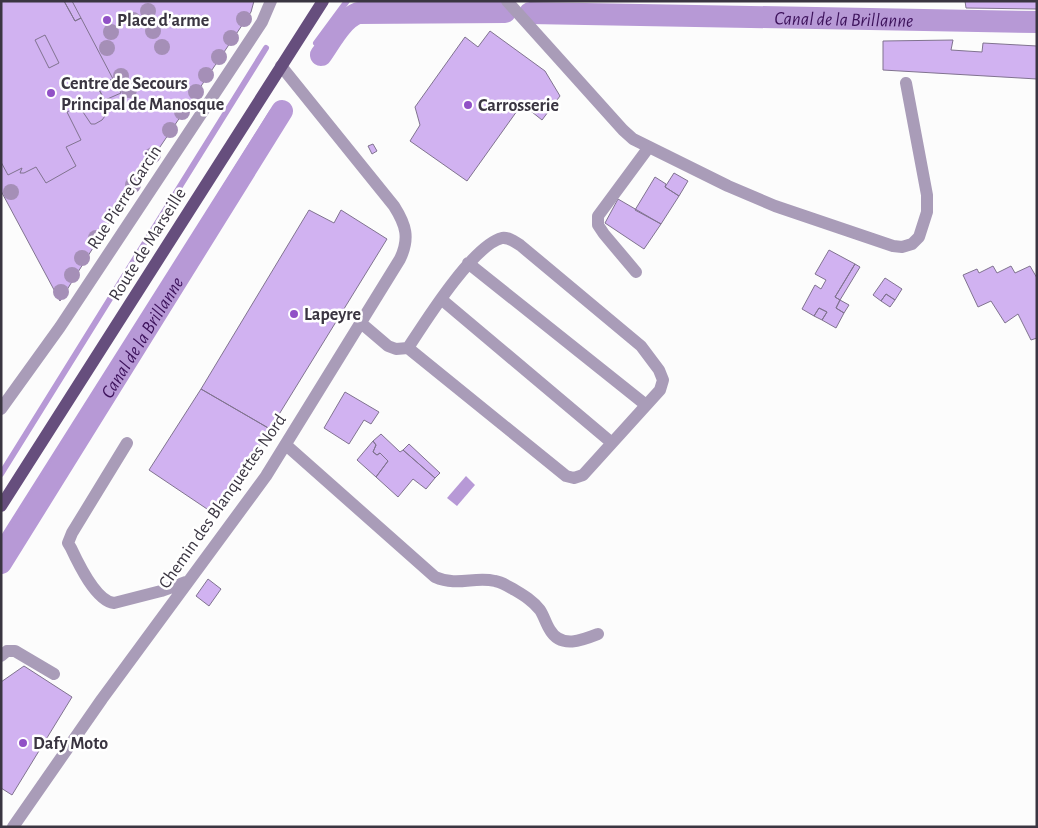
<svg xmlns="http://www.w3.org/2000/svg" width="1038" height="828" viewBox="0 0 1038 828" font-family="'Alegreya Sans',sans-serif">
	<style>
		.water { fill: #b799d6 }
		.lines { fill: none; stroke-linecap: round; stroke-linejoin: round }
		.stream { stroke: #b799d6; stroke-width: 6 }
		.canal { stroke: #b799d6; stroke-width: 22 }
		.building { fill: #d1b2f1; stroke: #80738f }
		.minor { stroke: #a99cb8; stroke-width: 12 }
		.major { stroke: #664e7d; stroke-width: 12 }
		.tree { fill: #a58fb7 }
		.poi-dot { fill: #9151c6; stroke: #fff; stroke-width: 2 }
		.labels { text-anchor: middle; stroke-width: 5; stroke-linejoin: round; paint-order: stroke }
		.poi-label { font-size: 18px; font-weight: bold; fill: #3a3541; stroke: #fff; text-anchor: start }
		.street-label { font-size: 18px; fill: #3a3541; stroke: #fff }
		.water-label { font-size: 19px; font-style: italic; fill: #3d125b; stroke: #fff }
	</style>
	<rect width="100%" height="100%" fill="#fcfcfc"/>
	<path class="water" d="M466 476 475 485 457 506 447 498Z"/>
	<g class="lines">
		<path class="stream" d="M316 43 347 1
			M1 474 266 48
			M1 541 272 112"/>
		<g class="canal">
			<path id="s1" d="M530 13 1037 22"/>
			<path d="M321 55C331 41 342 19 358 13L505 12"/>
			<path id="s2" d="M1 563 282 111"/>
		</g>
	</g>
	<path class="building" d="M1 1H64L75 21 81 18 113 79 97 86 108 107 105 108V116L102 120 95 124H91L79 106 67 112 81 140 66 147 76 166 46 183 36 167 24 173H20L22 168 8 175 1 162Z
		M1 1H254L251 12 106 227 60 301 1 191Z
		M64 1H72L81 18 75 21Z
		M965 1H1037V9L966 8Z
		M490 31 545 71 560 96 542 120 522 104 467 181 410 141 420 125 415 107 465 37 478 47Z
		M45 35 59 63 49 68 35 40Z
		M953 40 951 50 982 52 983 43 1037 46V79L883 70V41Z
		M113 79 121 93 105 100 97 86Z
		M373 144 377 151 372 154 368 146Z
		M674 173 688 181 679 196 665 187Z
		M655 177 666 184 665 187 679 196 661 224 635 210Z
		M618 199 661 224 644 249 605 223Z
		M309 210 334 223 341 210 387 239 270 429 201 389Z
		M829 250 855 264 835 297 840 300 836 308 844 313 836 328 822 320 827 312 819 308 814 316 802 309 815 285 821 289 826 280 815 274Z
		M855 264 860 267 840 300 835 297Z
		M993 266 997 273 1011 266 1015 273 1030 266 1037 278V338L1031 340 1018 314 1005 323 991 301 978 307 963 275 977 269 979 273Z
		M885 278 902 289 895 300 886 294 881 301 873 295Z
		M886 294 895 300 890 307 881 301Z
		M840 300 849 305 844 313 836 308Z
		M819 308 827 312 822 320 814 316Z
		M201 389 270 429 216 515 149 470Z
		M345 392 379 412 371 424 364 420 349 444 324 428Z
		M381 434 400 452 403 450 435 478 426 489 413 479 398 497 376 477 388 461 380 453 377 455 373 452 376 445 373 441Z
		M373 441 376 445 373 452 377 455 380 453 388 461 376 477 357 460Z
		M409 444 440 473 435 478 403 450Z
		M208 579 221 589 209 606 196 596Z
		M24 666 72 697 12 795 1 788V682Z"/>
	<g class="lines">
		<path class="minor" d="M507 1 623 130 633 139 728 186 775 206 893 246 902 247 912 244 919 237 927 212V195L906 83
			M468 263 646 405
			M636 272 604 234 598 225V216L649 147
			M441 299 612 443
			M361 323 388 346 396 349 408 348C425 322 473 245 502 238 509 237 515 242 520 245L641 346 659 370 663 380 660 390 583 475 574 478 566 476 408 348
			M1 409 60 327 262 22 271 1
			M127 443 72 533 68 543 71 548C78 563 96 601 114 603L161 591 186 582
			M286 445 435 577C458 587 474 576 495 581 501 582 508 586 513 589 523 595 532 600 540 610 544 616 546 624 550 630 561 649 583 640 598 634
			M1 656 7 651H15L54 674
			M13 827 102 699 266 476 400 259C410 238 406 225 394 206L281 66"/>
		<path class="major" d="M1 506 323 1"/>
	</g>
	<g class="tree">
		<circle cx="148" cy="11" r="8"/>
		<circle cx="244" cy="19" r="8"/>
		<circle cx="133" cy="20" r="8"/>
		<circle cx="153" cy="31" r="8"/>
		<circle cx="111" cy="32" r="8"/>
		<circle cx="231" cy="38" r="8"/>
		<circle cx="162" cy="47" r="8"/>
		<circle cx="107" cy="48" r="8"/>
		<circle cx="219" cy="57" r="8"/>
		<circle cx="206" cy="75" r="8"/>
		<circle cx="121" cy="76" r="8"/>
		<circle cx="129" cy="90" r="8"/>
		<circle cx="196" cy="92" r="8"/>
		<circle cx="182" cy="112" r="8"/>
		<circle cx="170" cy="130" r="8"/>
		<circle cx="153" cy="155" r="8"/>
		<circle cx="133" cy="185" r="8"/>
		<circle cx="11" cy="192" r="8"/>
		<circle cx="96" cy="238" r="8"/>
		<circle cx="82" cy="258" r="8"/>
		<circle cx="72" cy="275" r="8"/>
		<circle cx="61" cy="292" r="8"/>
	</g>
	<g class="poi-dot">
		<circle cx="107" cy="20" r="5"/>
		<circle cx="51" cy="93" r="5"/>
		<circle cx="468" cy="105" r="5"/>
		<circle cx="294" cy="314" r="5"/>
		<circle cx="23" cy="743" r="5"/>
	</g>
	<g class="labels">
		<g class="poi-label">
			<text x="117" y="26">Place d'arme</text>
			<text x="61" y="89">Centre de Secours<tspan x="61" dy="21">Principal de Manosque</tspan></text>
			<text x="478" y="111">Carrosserie</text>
			<text x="304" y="320">Lapeyre</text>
			<text x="33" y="749">Dafy Moto</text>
		</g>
		<g class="street-label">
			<text transform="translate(124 197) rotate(-57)" y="6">Rue Pierre Garcin</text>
			<text transform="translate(147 244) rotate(-58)" y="6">Route de Marseille</text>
			<text transform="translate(222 501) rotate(-55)" y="6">Chemin des Blanquettes Nord</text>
		</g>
		<g class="water-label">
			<text dy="7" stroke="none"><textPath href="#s1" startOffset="314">Canal de la Brillanne</textPath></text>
			<text dy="7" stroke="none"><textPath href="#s2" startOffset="266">Canal de la Brillanne</textPath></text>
		</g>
	</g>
	<rect width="1038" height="828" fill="none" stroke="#3a3541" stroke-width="5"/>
</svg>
